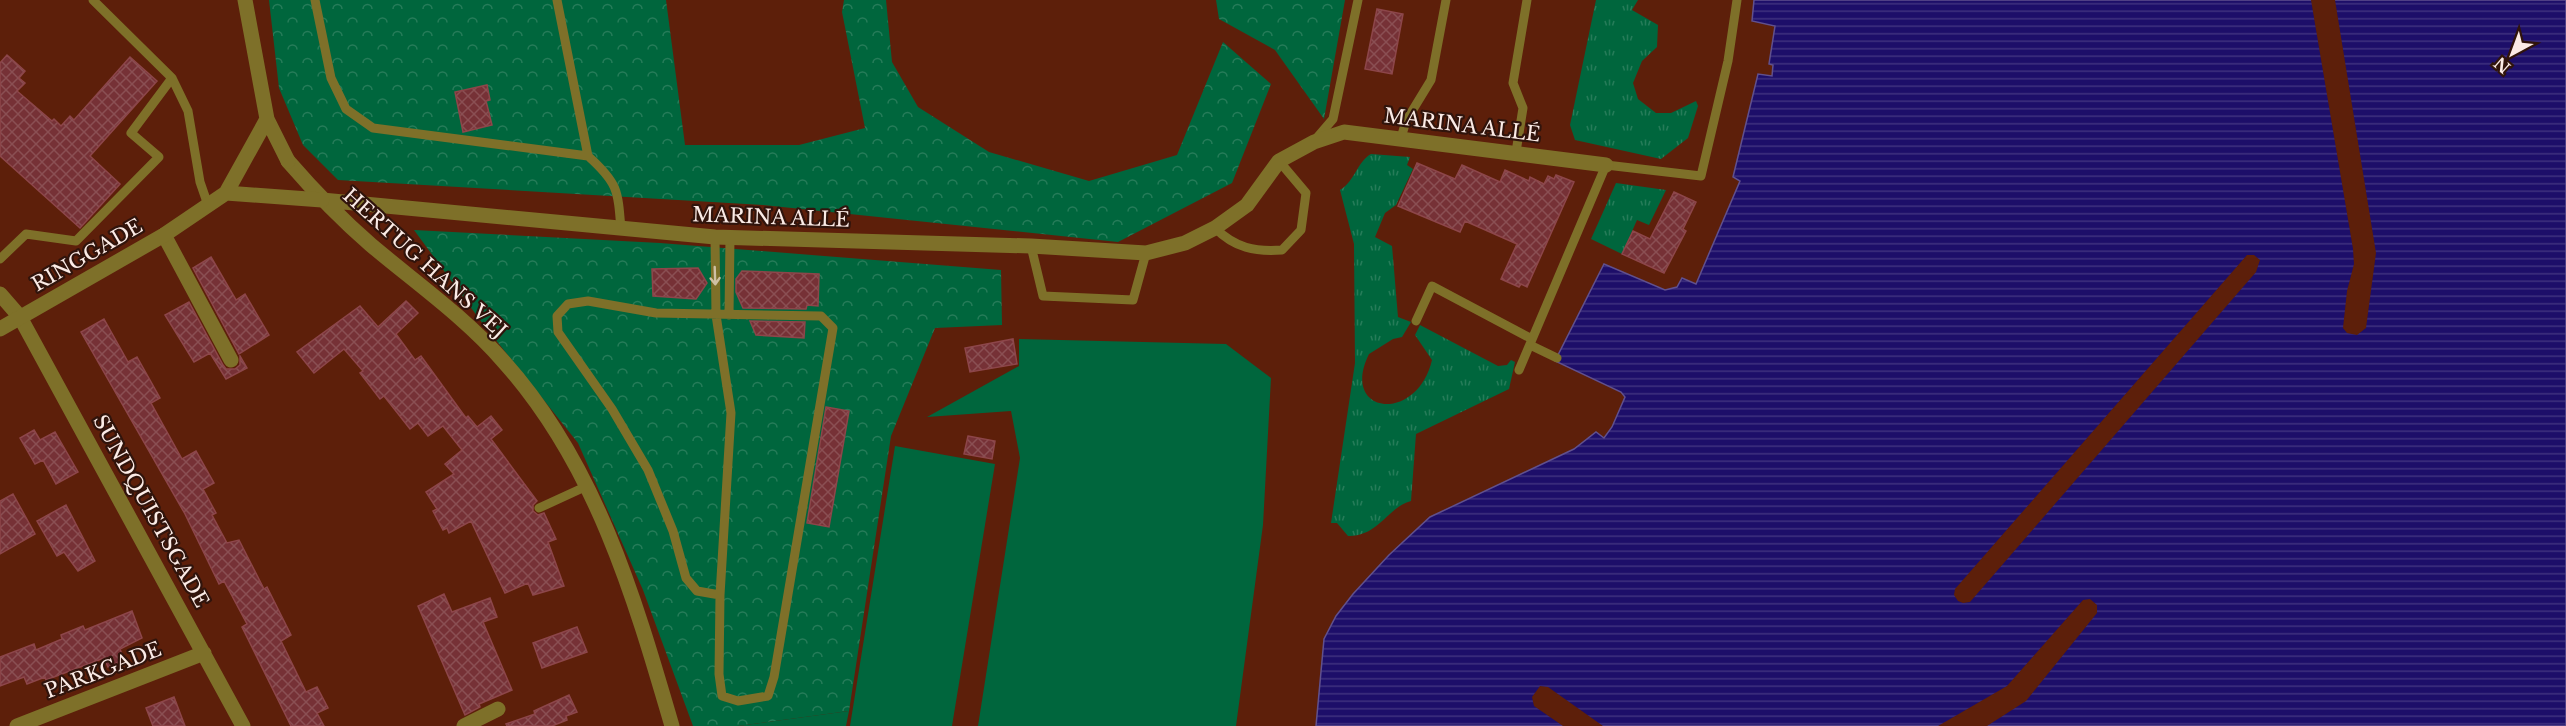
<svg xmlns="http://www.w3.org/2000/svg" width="2566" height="726" viewBox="0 0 2566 726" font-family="'Libre Baskerville',serif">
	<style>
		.grass { fill: url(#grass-tufts) }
		.forest { fill: url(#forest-crowns) }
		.pitch { fill: #00663d }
		.water { fill: url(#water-rules); stroke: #60508e; stroke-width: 1.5 }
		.pier { fill: #5d1f0a }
		.building { fill: url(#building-cross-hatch); stroke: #8d464a; stroke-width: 1.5 }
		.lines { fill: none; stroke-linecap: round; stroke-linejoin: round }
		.service { stroke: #7e7029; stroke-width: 9 }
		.minor { stroke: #7e7029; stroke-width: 15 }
		.tertiary { stroke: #7e7029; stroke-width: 15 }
		.oneway { stroke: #cfc0a4 }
		.labels { text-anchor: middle; stroke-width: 4.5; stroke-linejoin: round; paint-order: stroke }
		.street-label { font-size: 20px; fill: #fbebe6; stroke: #30140c }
	</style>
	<defs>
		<pattern id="grass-tufts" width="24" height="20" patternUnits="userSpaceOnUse" patternTransform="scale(1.5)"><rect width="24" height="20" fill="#00663d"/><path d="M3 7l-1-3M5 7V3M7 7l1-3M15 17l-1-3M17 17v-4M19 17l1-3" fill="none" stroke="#267c59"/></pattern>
		<pattern id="forest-crowns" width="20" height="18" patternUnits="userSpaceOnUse" patternTransform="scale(1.5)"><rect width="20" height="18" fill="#00663d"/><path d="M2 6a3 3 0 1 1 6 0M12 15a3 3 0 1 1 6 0" fill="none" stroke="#267c59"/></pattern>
		<pattern id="water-rules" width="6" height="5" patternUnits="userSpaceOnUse" patternTransform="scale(1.5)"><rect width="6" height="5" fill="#1d0e69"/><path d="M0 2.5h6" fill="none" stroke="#3f317e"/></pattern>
		<pattern id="building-cross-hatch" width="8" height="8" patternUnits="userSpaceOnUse" patternTransform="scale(1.5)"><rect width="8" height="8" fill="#763136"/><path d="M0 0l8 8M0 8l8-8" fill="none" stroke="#8a4f53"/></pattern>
	</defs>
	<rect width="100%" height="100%" fill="#5d1f0a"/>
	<path class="grass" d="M1596 0H1638L1632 10 1658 25 1657 47 1642 61 1633 83 1638 99 1656 113H1671L1696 101 1698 106 1688 138 1661 159 1575 140 1570 125Z
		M1371 154 1410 157 1407 165 1413 169 1396 205 1385 213 1375 237 1392 246 1398 317 1411 322 1402 337 1393 339 1369 354C1339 415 1417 424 1432 360L1415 335 1420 325 1498 366 1507 365 1511 360 1515 362 1509 389 1416 434 1411 501C1389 506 1378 537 1348 536L1337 523H1331L1355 363 1354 244 1340 190C1355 181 1357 162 1371 154Z
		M1616 183 1666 190 1649 225 1637 220 1622 254 1591 239Z"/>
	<path class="forest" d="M269 0H666L685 145H799L865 128 842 12 844 0H886L892 62 918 107 989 152 1089 181 1177 155 1223 42 1271 84 1232 183 1118 242 763 205 338 180 303 145 279 88Z
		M1216 0H1345L1324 119 1275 50 1219 19Z
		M414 230 660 243 1001 270 1002 325 935 328 891 436 849 711 738 726H693L643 590 578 443 483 324Z"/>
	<path class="pitch" d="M1019 339 1226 344 1271 378 1263 525 1236 726H978L1020 458 1011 411 927 417 1019 366Z
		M895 446 995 464 952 726H850Z
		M849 711 846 726H738Z"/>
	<path class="water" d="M1754 0H2566V726H1316L1324 639 1336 616 1353 594 1389 555 1430 517 1574 449 1596 432 1604 438 1612 427 1625 397 1621 392 1555 361 1604 264 1665 290 1677 287 1682 278 1696 284 1740 181 1733 177 1758 74 1772 76 1773 65 1769 64 1775 26 1752 21Z"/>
	<path class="pier" d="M2311 0H2335L2376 253 2366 328 2357 335 2347 333 2343 328 2347 291 2354 264 2353 249Z
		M2247 255H2254L2260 260 2256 272 1970 602 1963 603 1958 601 1954 595 1955 589Z
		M2090 599 2097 605V613L2026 701 1987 726H1938L2007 686 2083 600Z
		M1540 686 1548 687 1603 726H1563L1534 706 1532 697Z"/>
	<path class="building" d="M1377 9 1403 14 1392 74 1365 69Z
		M7 55 25 71 19 78 25 83 17 91 52 121 54 119 61 126 70 116 74 120 130 57 157 81 90 156 120 184 80 228 0 156V63Z
		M487 85 490 100 486 101 492 125 463 132 455 92Z
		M1417 163 1455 179 1462 165 1500 182 1505 170 1529 181 1530 177 1544 184 1548 176 1554 179 1556 175 1574 182 1527 287 1521 284 1519 287 1501 279 1517 244 1465 221 1460 232 1398 206Z
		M1674 192 1696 202 1683 229 1686 231 1664 273 1622 254 1633 231 1650 239Z
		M211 257 236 300 245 294 269 335 239 354 193 268Z
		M698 268 707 283 696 299 653 296 652 269Z
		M742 271 819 274 818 306 807 305 806 309 743 308 736 292V279Z
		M406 301 418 313 396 334 415 360 421 356 466 418 468 416 477 427 491 416 502 430 491 439 537 501 533 505V511L538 515 544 513 556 539 548 542 564 586 533 595 528 583 505 593 471 521 449 533 447 528 443 530 433 511 437 509 426 492 454 474 445 464 462 450 443 426 428 436 418 423 410 429 384 396 380 399 360 373 363 371 344 349 314 373 297 352 360 306 378 327Z
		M189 302 223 365 226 369H235L240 365V356L247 368 226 379 210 353 194 362 165 315Z
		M104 319 128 362 137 357 141 364 160 398 151 403 182 459 196 451 214 483 203 489 216 513 212 515 227 543 239 540 264 589 267 587 291 635 281 641 306 692 317 687 328 708 317 713 324 726H291L242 627 247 624 224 581 219 584 185 514 81 332Z
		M750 321 805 322 804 338 756 335Z
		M1013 339 1017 364 970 372 965 348Z
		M826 407 849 411 829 527 807 523Z
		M34 430 40 440 55 432 78 472 56 484 43 460 35 464 20 438Z
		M968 436 995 441 992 459 964 454Z
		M13 494 35 534 0 554V501Z
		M66 505 95 561 78 571 64 552 57 556 37 521Z
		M444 594 452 612 490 598 497 617 483 622 512 690 479 704 480 707 465 715 418 606Z
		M132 611 142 638 120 649 124 660 108 667 104 658 46 680 45 677 27 684 24 677 0 686V657L34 644 36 650 62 639 61 635 83 626 85 630Z
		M577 627 587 652 542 668 533 643Z
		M569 695 577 712 566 716 567 720 552 726H507L506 724 535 714 534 711Z
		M174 697 185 726H153L146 708Z"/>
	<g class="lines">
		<path class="service" d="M315 0 331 78 346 109 373 128 588 156C618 183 618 190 621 230
			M557 0 588 156
			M172 78 188 111 200 182 208 205
			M1401 138 1406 121 1431 80 1446 0
			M1315 140 1333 119 1358 0
			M1516 152 1523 108 1513 83 1527 0
			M1215 228C1235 248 1255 252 1282 250L1301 230 1306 193 1279 161
			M715 237 716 315 731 413 720 595 719 674 722 696 738 701 768 696 774 677 833 328 821 316 656 313 588 301 568 304 557 316 558 332 612 409 648 470 673 531 686 578 697 591 720 595
			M1031 246 1043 296 1133 300 1146 253
			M0 259 26 234 76 241 159 157 131 133 172 78 93 0
			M729 315 730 238
			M1416 321 1432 286 1532 339
			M1530 345 1557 358
			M1519 370 1606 165 1701 176 1728 61 1737 0
			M539 508 587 486"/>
		<path class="minor" d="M288 161C314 191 341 219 371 245 416 283 465 317 504 362 596 465 634 596 672 726
			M322 200 715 237 1031 246 1146 253 1185 243 1215 228 1247 205 1279 161 1314 142 1344 132 1606 165
			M164 235 231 360
			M0 294 20 317 243 726
			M17 726 204 653
			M464 726 498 709"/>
		<path class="tertiary" d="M245 0 267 119 288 161
			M226 193 322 200
			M0 329 164 235 226 193 267 119"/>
	</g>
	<defs><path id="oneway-shaft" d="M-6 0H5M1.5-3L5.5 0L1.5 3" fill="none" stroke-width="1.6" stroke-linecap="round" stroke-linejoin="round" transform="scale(1.5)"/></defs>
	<use class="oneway" href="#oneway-shaft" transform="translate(715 276) rotate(88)"/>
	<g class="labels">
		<g class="street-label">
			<text transform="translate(1462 125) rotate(7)" y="7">MARINA ALLÉ</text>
			<text transform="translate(771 217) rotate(2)" y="7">MARINA ALLÉ</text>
			<text transform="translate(87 255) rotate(-30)" y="7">RINGGADE</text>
			<text transform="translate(425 263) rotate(42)" y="7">HERTUG HANS VEJ</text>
			<text transform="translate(151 511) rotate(61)" y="7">SUNDQUISTSGADE</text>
			<text transform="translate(103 670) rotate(-21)" y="7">PARKGADE</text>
		</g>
	</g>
	<g transform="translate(2512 54) rotate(221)" stroke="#30140c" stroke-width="4.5" paint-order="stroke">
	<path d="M0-4.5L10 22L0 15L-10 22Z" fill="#fbebe6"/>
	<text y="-9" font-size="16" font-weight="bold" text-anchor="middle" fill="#fbebe6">N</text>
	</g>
</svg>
